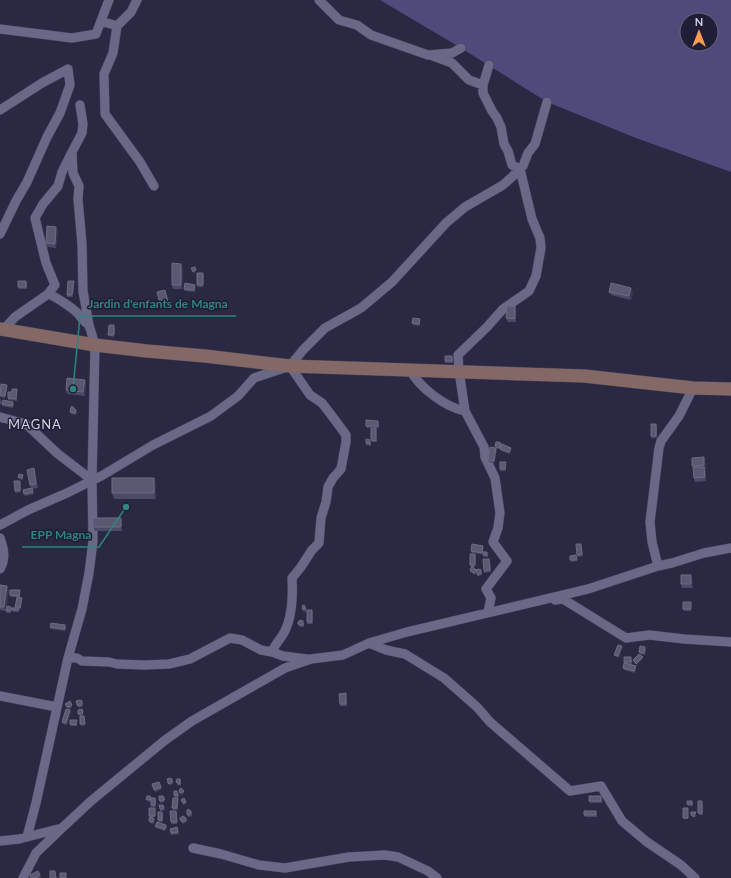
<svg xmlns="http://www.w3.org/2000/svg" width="731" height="878" viewBox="0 0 731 878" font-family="Lato,sans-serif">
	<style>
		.green { fill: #4f4a7c; fill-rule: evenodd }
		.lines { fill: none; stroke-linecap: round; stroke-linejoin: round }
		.street-casing { stroke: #454359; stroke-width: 10 }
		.secondary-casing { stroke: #454359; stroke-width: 14 }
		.street { stroke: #696886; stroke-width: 9 }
		.secondary { stroke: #846866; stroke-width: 13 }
		.wall { fill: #4b4965 }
		.shaded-wall { fill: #383651 }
		.building { fill: #5a5872; stroke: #6d6b84 }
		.labels { text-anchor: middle; stroke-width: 3; stroke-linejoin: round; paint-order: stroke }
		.quarter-label { font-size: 13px; letter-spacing: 1px; fill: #d4d3e4; stroke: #201e37 }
		.leader { fill: none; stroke: #2d8480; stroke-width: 1.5 }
		.callout-dot { fill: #2d8480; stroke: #201e37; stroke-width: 1.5 }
		.callout-label { font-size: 12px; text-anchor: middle; font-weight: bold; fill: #2d8480; stroke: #201e37; stroke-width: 3; stroke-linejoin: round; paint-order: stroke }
	</style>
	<rect width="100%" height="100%" fill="#2a2842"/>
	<path class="green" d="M380 0H731V172L636 138 547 102 461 48ZM687 20H711V44H687Z"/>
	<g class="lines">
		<g class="street-casing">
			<path id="street" d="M319 0 339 20 357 25 371 35 428 55 452 53 461 48
				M101 21 117 26 131 12 137 0
				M117 26 113 53 104 74 105 114 140 162 154 186
				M0 29 72 38 96 34 109 0
				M433 56 452 63 469 80 483 85
				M0 110 42 83 68 69 70 85 60 113 47 137 27 182 16 201 0 234
				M48 294 55 285 46 263 35 218 43 204 58 186 62 172 72 152
				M0 331 4 329 15 317 48 294C55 296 76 310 80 316 83 320 84 322 89 325
				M290 366 310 395 322 403 335 420 346 435V442L341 469 333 478 328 487 326 502 321 518 319 543 312 550 301 567 292 578C293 596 292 621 282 636 278 642 274 646 272 652L283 656 307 659
				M410 370C420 388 445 407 465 411
				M0 417 26 424 58 454 92 480
				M0 525 28 510 67 493 103 475 153 445 211 416 238 396 254 378 290 366 303 350 325 328 361 308 392 282 446 223 465 207 503 185 513 176 523 166 528 153 535 144 547 102
				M0 538C4 549 6 559 0 569
				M658 566 652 542 650 522 659 448 661 441 679 416 693 388
				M555 600 563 599 626 638 649 635 684 639 731 642
				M488 612 491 598 486 589 507 561 493 542 498 528 500 513 495 478 485 457 484 447 465 411 459 371 458 355 487 327 503 309 529 291 536 276 541 248 540 238 532 219 520 169 512 165 508 151 504 144 501 127 497 118 492 111 483 93V85L489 65
				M369 643 386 650 405 654 444 678 477 707 490 722 570 791 601 786 622 821 647 842 681 865 695 878
				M68 658H77L82 661 109 662 117 664 145 665 169 664 190 659 230 638 242 640 261 650 272 652
				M0 696 57 707
				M27 837 36 803 68 658 82 609 89 573 93 541 92 480 95 345 89 325 83 291 82 244 78 199 79 186 73 173 72 152 82 133 83 124 80 105
				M0 841 19 839 62 828 91 801 164 741 192 721 285 668 311 659 343 655 369 643 407 632 588 589 658 566 672 563 704 553 731 548
				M193 848 221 854 259 865 285 868 349 857 385 855 398 857 428 871 437 878
				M23 878 36 853 61 829"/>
		</g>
		<g class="secondary-casing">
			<path id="secondary" d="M0 329 95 345 147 351 205 356 290 366 584 376 693 388 731 389"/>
		</g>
		<use href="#street" class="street"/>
		<use href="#secondary" class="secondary"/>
	</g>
	<path class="wall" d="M58 231 56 248 47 247 46 243Z
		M183 267 182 289H173L172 285Z
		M204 275 203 287H198L197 285Z
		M27 283V289H19L18 287Z
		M74 283 73 297H67V295Z
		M195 287V292L185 291 184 289Z
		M609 292H633L631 300 611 295Z
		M167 294 169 307 161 308 160 304Z
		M515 306 516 310V322H508L506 318Z
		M420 320V326L413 325 412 323Z
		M115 327 114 337 109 336 108 335Z
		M453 358V363H445V361Z
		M85 380 86 384 85 396 67 394 66 390Z
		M7 387 5 398 0 397V391Z
		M17 391V401L8 400V398L12 392Z
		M0 398 2 403 14 404 13 408 2 406V403L0 405Z
		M77 411 76 415 71 414 70 412Z
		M379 423V428H367L366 426Z
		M656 424 657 426V438H651V436Z
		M376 428 377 430V442H372L371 440Z
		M371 442V446L366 445V443Z
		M501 445 511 448V450L510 454 501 451 500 449H499L496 448 495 446Z
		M496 448 497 450 494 463 489 462 488 460Z
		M705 461 706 469H705L706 481 695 482 694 478 693 468 692 466Z
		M506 462V471H500V469Z
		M34 468 35 472 38 488 32 489 34 494 25 496 23 490 31 488 30 485Z
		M23 475V480L19 479 18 477Z
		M154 478 156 484V499H114L112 493Z
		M20 481V483L21 492 15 493V491Z
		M121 518 122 522V531H95L93 527Z
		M483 546V548L482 554 472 553 471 551Z
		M581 546 583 556 578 557 577 555Z
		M488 554V557H484L483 555Z
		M576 555 577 561 571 562 570 560Z
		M476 556 475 567H473L477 570 482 572V575L479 576H477V572L475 575 470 572V570L471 567 470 565Z
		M490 561 491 572 484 573V571Z
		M692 579 693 588H682L681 584Z
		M0 585 9 590 6 611 0 610Z
		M20 592V597L22 598V600L21 610 19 609V612H13L12 610 15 608 17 597H10V595Z
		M691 604V611H684L683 609Z
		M304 605 307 611 304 612 302 606Z
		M11 607V613H7L6 611Z
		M313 612V624H307V622Z
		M298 622 304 623V627H300L299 626Z
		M50 627H66L65 631 51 629Z
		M645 647 646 648 645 655 640 654 639 652Z
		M622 648 619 658 615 656 614 655Z
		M632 659V664H629L636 666V668L635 673 624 670 623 668 624 662Z
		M346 693V695L347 706H340V704Z
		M82 701 83 706 79 708 78 707 77 705Z
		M66 705 72 706 71 708 68 709Z
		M82 709 83 714 82 716H79L78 710Z
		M70 710 71 712 67 725 63 724 62 722Z
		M84 716 85 725 81 726 80 724Z
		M77 722V726H70V724Z
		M180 779 181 781V786L177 785V783Z
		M173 781V784L170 785 168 784V783Z
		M159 782 162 789 155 792 152 784Z
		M179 790 184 791V793L181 795Z
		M178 793 179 796 178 798 174 797V795Z
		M164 797 165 799 164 802 161 803 160 802 159 800Z
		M155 798 156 799V807H151V801L150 802 147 801 146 799Z
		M184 798 186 804 183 805 181 800Z
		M602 798V803H590L589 801Z
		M178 800V810H173L172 808Z
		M693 803V806H688L687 804Z
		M703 803V815H699L698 813Z
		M163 805 165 810 162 811H160V809Z
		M155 810V817H153L155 821 153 824 150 823 149 821 150 817 149 816Z
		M688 810V819H684L683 818Z
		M191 811 192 816 189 817 187 816V814Z
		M596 811 597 817H585L584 815Z
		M162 812 163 814V822H158V820Z
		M177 813V824H172L171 822Z
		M180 820H187L186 822 183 824 181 821Z
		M166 825 167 827 165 831 156 828 155 826Z
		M177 827 179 834 171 835 170 829Z
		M40 875 41 877 39 878H31Z"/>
	<path class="shaded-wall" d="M56 227 58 231 56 248 55 244Z
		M181 264 183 267 182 289 181 285Z
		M196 270V272L194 274 193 272Z
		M74 281V283L73 297 72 295Z
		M631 288 633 292 631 300 629 296Z
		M515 306 516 310V322L515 319Z
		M85 380 86 384 85 396 83 392Z
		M376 428 377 430V442L376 441Z
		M496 448 497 450 494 463V461Z
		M704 457 705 461 706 469 704 465Z
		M704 467 706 470V481L705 477Z
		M34 468 35 472 38 488 36 484Z
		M154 478 156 484V499L154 493Z
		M121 518 122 522V531L121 527Z
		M475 554 476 556 475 567Z
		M691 575 692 579 693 588 691 584Z
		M7 586 9 590 6 611 4 607Z
		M22 598V600L21 610 20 608Z
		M312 610 313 612V624L312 622Z
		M622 646V648L619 658 618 656Z
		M643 657V659L637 666 636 664Z
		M70 710 71 712 67 725 66 723Z
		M178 798V810L177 808Z
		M696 812V814L695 818 694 817Z"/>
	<path class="building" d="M47 226 56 227 55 244 46 243Z
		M172 263 181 264V285H172Z
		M195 267 196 270 193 272 191 268Z
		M197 273H203V285H197Z
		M18 281H26V287H18Z
		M68 281H74L72 295H67Z
		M185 283 195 285 194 290 184 289Z
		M611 283 631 288 629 296 609 292Z
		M165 290 168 303 160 304 157 292Z
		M507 306H515V319L506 318Z
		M413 318 420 319 419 324 412 323Z
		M109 325H114V335H108Z
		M445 356H452V361H445Z
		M67 378 85 380 83 392 66 390Z
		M1 384 7 385 5 396 0 395Z
		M12 389H17L16 399 8 398V392H12Z
		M3 400 13 402 12 406 2 404Z
		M72 406 76 410 75 413 70 412 71 407Z
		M366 420 378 421V426H366Z
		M651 424H656V436H651Z
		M371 428H376V441L371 440Z
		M366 439 370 440V444L366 443Z
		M496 442H498L501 443 500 447 498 448 495 446Z
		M502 444 511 448 509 452 500 449Z
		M490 447 496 448 494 461 488 460Z
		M704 457V465L692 466V458Z
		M500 462H506L505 469H500Z
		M693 467H704L705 477 694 478Z
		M34 468 36 484 30 485 27 470Z
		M19 474 23 475 22 478 18 477Z
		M112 478H154V493H112Z
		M14 481H20V490L15 491Z
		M32 488 33 492 24 494 23 490Z
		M93 518H121V527H93Z
		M472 544 483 546 482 553 471 551Z
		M576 544H581L582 554 577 555Z
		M483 552H487V555H483Z
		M470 554H475V565H470Z
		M576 555 577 560H570V556Z
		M483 559H489L490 570 484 571Z
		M472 566 476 570 474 573 470 570Z
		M479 569 481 570V573L478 575 477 574 476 570Z
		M681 575H691V584H681Z
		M0 585 7 586 4 607H0Z
		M10 590H20L19 596 10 595Z
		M17 597 22 598 20 608 18 607V610H12V608H15Z
		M683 602H691V609H683Z
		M304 605 306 609 303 610 302 606Z
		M7 606 11 607V611H6Z
		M307 610H312V622H307Z
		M300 620 303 621V625H300L298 624V622Z
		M51 623 65 625V629L50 627Z
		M618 645 622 646 618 656 614 655Z
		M640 646 645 647 644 653 639 652Z
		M639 654 643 657 636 664 633 660Z
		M624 657H631V662H624Z
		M624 663 636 666 634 671 623 668Z
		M346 693V704H340L339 694Z
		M80 700 82 701V704L79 706 77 705 76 701Z
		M70 701 72 705 71 706 67 707 65 704Z
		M66 709 70 710 66 723 62 722Z
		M82 709 83 712 82 714H78V710Z
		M80 716H84L85 724H80Z
		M70 720H77L76 725 70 724Z
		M170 778 172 779V782L169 784 168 783 167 779Z
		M177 779H180V784L177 783 176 782Z
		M159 782 161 787 154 790 152 784Z
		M181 788 184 791 180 793 179 790Z
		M174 791H177L178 795 177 796 174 795Z
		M147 796H150L151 798 149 800 146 799Z
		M159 796H163L164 797V800L160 801 159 800Z
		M589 796H601V801H589Z
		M151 798H155V805H151Z
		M173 798H178L177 808H172Z
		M184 798 186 802 183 803 181 800Z
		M687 801H692V804H687Z
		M698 801H702V813H698Z
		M159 805H163L164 808 161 809H160Z
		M149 808H155V816H149Z
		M683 808H688V818H683Z
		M188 809 191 811V814L188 815 187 814V810Z
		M170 811H176L177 822H171Z
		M584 811H596V815H584Z
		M158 812H162V820H158Z
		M691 812H696L694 817 691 815Z
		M183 816 186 818V820L183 822 180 820V818Z
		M150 817H152L154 819 152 822 149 821V818Z
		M157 822 166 825 165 829 155 826Z
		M177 827 178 832 171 833 170 829Z
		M38 871 40 875 35 878H31L30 875Z
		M50 871H55L56 878H50Z
		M60 873H66V878H60Z"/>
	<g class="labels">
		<g class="quarter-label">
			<text x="35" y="429">MAGNA</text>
		</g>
	</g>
	<path class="leader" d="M73 389L80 316H236M126 507L99 547H22"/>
	<g class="callout-dot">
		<circle cx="73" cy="389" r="4"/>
		<circle cx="126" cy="507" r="4"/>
	</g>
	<g class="callout-label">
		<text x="158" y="308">Jardin d'enfants de Magna</text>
		<text x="61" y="539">EPP Magna</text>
	</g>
	<g transform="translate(699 32)"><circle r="19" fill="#201e37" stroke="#68667c"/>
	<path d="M0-3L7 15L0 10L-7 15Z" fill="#fe9c57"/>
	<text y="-6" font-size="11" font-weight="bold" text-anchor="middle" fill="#d4d3e4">N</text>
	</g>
</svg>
